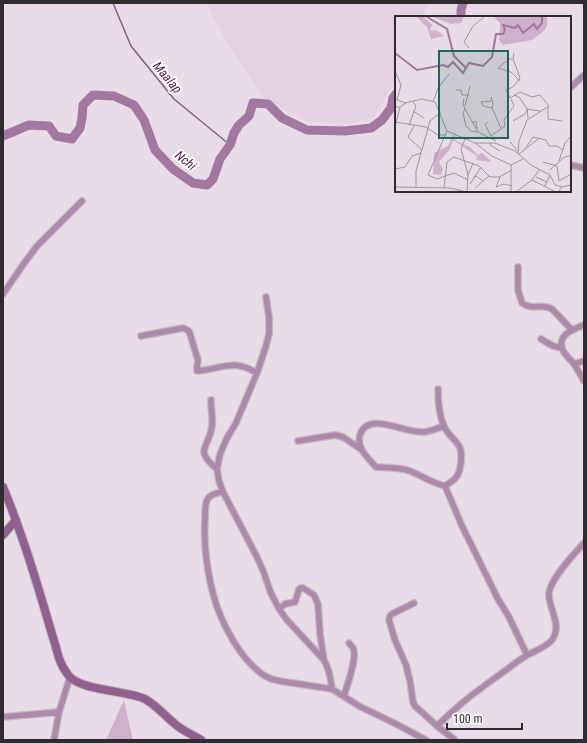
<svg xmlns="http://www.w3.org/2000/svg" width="587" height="743" viewBox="0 0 587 743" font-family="'Roboto Condensed',sans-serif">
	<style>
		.built { fill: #e4d1e3 }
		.green { fill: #cfb1cd }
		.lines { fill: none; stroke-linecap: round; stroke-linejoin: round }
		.stream { stroke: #80617e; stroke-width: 1.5 }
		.river { stroke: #a278a0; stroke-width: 9 }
		.street-casing { stroke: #c4b9c3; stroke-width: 8 }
		.secondary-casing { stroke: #c4b9c3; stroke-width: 10 }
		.street { stroke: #ad8aab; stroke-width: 5.5 }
		.secondary { stroke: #91608f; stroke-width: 8 }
		.labels { text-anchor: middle; stroke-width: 4; stroke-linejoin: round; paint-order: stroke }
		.water-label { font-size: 13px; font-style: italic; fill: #4f1b4f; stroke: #fff }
		.inset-river { fill: none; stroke: #a278a0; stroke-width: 2 }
		.inset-road { fill: none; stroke: #9f959e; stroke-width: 1 }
		.view { fill: #1f6558; fill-opacity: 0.15; stroke: #1f6558; stroke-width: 2 }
		.inset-edge { fill: none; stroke: #302b2f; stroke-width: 2 }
	</style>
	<rect width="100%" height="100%" fill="#e9dce8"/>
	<path class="built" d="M206 3H428L423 17H396V80L374 117 352 123 308 122 262 97 225 39Z"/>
	<path class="green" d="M124 700 133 740H106Z"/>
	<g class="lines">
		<path class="stream" d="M113 3 131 46 174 99 230 145"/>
		<path class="river" d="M461 17V10L463 3
			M3 136 29 125 49 126 56 136 72 139 80 128 82 118 83 105 93 95 114 96 134 105 144 120 155 150 173 169 193 183 207 185 213 179 220 159 230 145 234 133 239 125 249 116 253 103 268 104 282 118 307 130 345 131 371 128 382 120 391 108 393 98 396 94"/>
		<g class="street-casing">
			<path id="street" d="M570 88 584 75
				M570 165 584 168
				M518 267V290L522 303C533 311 540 303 552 309L572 330
				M3 294 25 262 37 246 82 201
				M266 297 269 317V334L266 346 257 373 236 423 227 438 220 454 217 469 219 481 223 492 257 557 264 573 270 591 279 609 287 620 324 660C329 669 331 679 332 689L359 706 396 724 426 740
				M584 325C574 329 558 334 562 348 564 355 570 359 574 364 577 369 581 375 584 381
				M141 336 183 328 189 331 198 360C198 364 196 368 197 371 223 369 232 358 257 373
				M541 339 553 346 562 348
				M574 364 584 361
				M438 389C438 401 439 415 444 426 447 434 455 439 459 446 463 453 461 470 457 476 454 481 449 483 445 486 432 483 422 476 410 471 399 467 387 468 376 467 368 458 356 448 360 435 368 410 406 434 423 432 430 432 437 428 444 426
				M211 400C211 409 213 417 212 426 209 449 193 449 217 469
				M298 441 335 435 343 437 362 450
				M445 486 462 526 498 599 509 617 527 655
				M223 492C217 493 210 494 207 500 205 505 205 513 205 518 203 548 209 589 221 617 229 635 241 656 257 670 259 672 263 675 267 677 274 681 285 682 293 683 306 685 319 687 332 689
				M414 603 392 614 390 616 389 620 395 640 406 665 410 681 413 702 415 706 437 726 455 740
				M279 609 285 604 295 602 296 599 299 589 301 588H303L314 595 318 604 320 634 324 660
				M344 696C347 685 358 657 353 648 352 646 350 645 349 643
				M3 717 59 712
				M437 726C445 718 453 711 462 703 480 688 500 675 518 661 522 659 525 656 529 654 537 650 546 647 552 640 563 624 548 609 549 593 551 578 574 554 584 543
				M54 740 59 712 70 677"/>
		</g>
		<g class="secondary-casing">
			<path id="secondary" d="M3 487C26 543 42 600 59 658 61 664 65 671 69 676 82 691 125 690 145 699 156 705 165 716 175 724 183 731 193 735 201 740
				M3 535 16 520"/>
		</g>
		<use href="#street" class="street"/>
		<use href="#secondary" class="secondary"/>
	</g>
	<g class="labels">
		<g class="water-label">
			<text transform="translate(168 77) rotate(50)" y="5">Maalap</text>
			<text transform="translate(186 160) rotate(39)" y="5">Nchi</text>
		</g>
	</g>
	<g transform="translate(395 16)">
		<rect width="176" height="176" fill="#e9dce8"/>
		<path d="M21 1H29L38 10 35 12 36 15 41 14 49 20 36 23 32 11ZM38 1H69L66 7 56 8ZM99 1H152V10L149 15 137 24 108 29 104 24 105 7ZM59 117 60 124 75 131 83 139 87 137 97 146 81 144 82 140 58 124 55 133 44 146 48 153 46 159 38 158 39 137 53 130Z" fill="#cfb1cd"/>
		<path class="inset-river" d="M32 1 52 13 59 40 71 52M0 37 22 54 48 49 53 51 58 46 68 57 74 47 88 50 97 41 101 18H108L110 14 108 9 120 12 123 9 128 17 139 8 142 13 147 7V1"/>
		<path class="inset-road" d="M74 32 69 26 78 10 89 1M119 37 118 43 125 61 124 65M118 43H114L103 52 116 56 124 64 118 71 111 74 115 82 125 76 137 81 145 79 154 90 132 104 124 125 123 137M0 55 6 69 2 84M61 74H66L67 79H74M119 79 124 81 132 93 133 102M96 81 98 88 97 92 106 112M69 82 68 89 83 116 101 125M0 83 10 87 27 83 40 86 52 115 80 127H100L120 135 136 149 155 159 160 169 167 171M96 85 86 86 88 90 97 92M38 86 43 72 54 58M70 90 75 70M0 91H5L11 87M153 91V103L167 105M70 93 68 97 71 110 76 115 83 116M132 93 145 95M18 95 29 102M118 105 130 98 132 94M0 106 31 111 43 119H51M93 106 90 108 96 120M77 107 81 105 82 113M14 109 21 90 18 86M19 110 13 121 27 134M0 111 5 91M52 115 33 159 42 163 59 157 73 164M96 120 110 110 109 104 119 90 116 83M70 123 66 133 73 159 72 175M115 126 123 135M80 127 97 140 116 149M95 127V129L105 135M130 133 138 121 151 124 154 130H162L168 134M124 138 143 123M164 145 170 127 176 120M148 146 162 150 164 165 176 158M0 153 10 151 17 140 26 137M155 154 168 142 176 139M73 159 78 147M105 161 101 171 109 168 117 170M141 161 152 166M78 162 81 160 88 165M137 164 144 154M75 168 86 151M150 170 155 159M0 171 55 172 68 175M21 171V155L35 105 46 96M49 172 52 146 59 141 84 150 95 161H104L117 154M80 172 94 160M116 175V149L128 143M122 175 137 164 159 175M164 175 167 171 176 169"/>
		<path class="view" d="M44 35H113V122H44Z"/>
		<rect width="176" height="176" class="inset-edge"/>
	</g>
	<rect width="587" height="743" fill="none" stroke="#302b2f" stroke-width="8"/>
	<path d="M447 723v6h75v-6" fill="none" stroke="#302b2f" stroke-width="2"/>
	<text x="453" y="723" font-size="12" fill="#302b2f" stroke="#ffffff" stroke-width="3" paint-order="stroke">100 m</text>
</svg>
